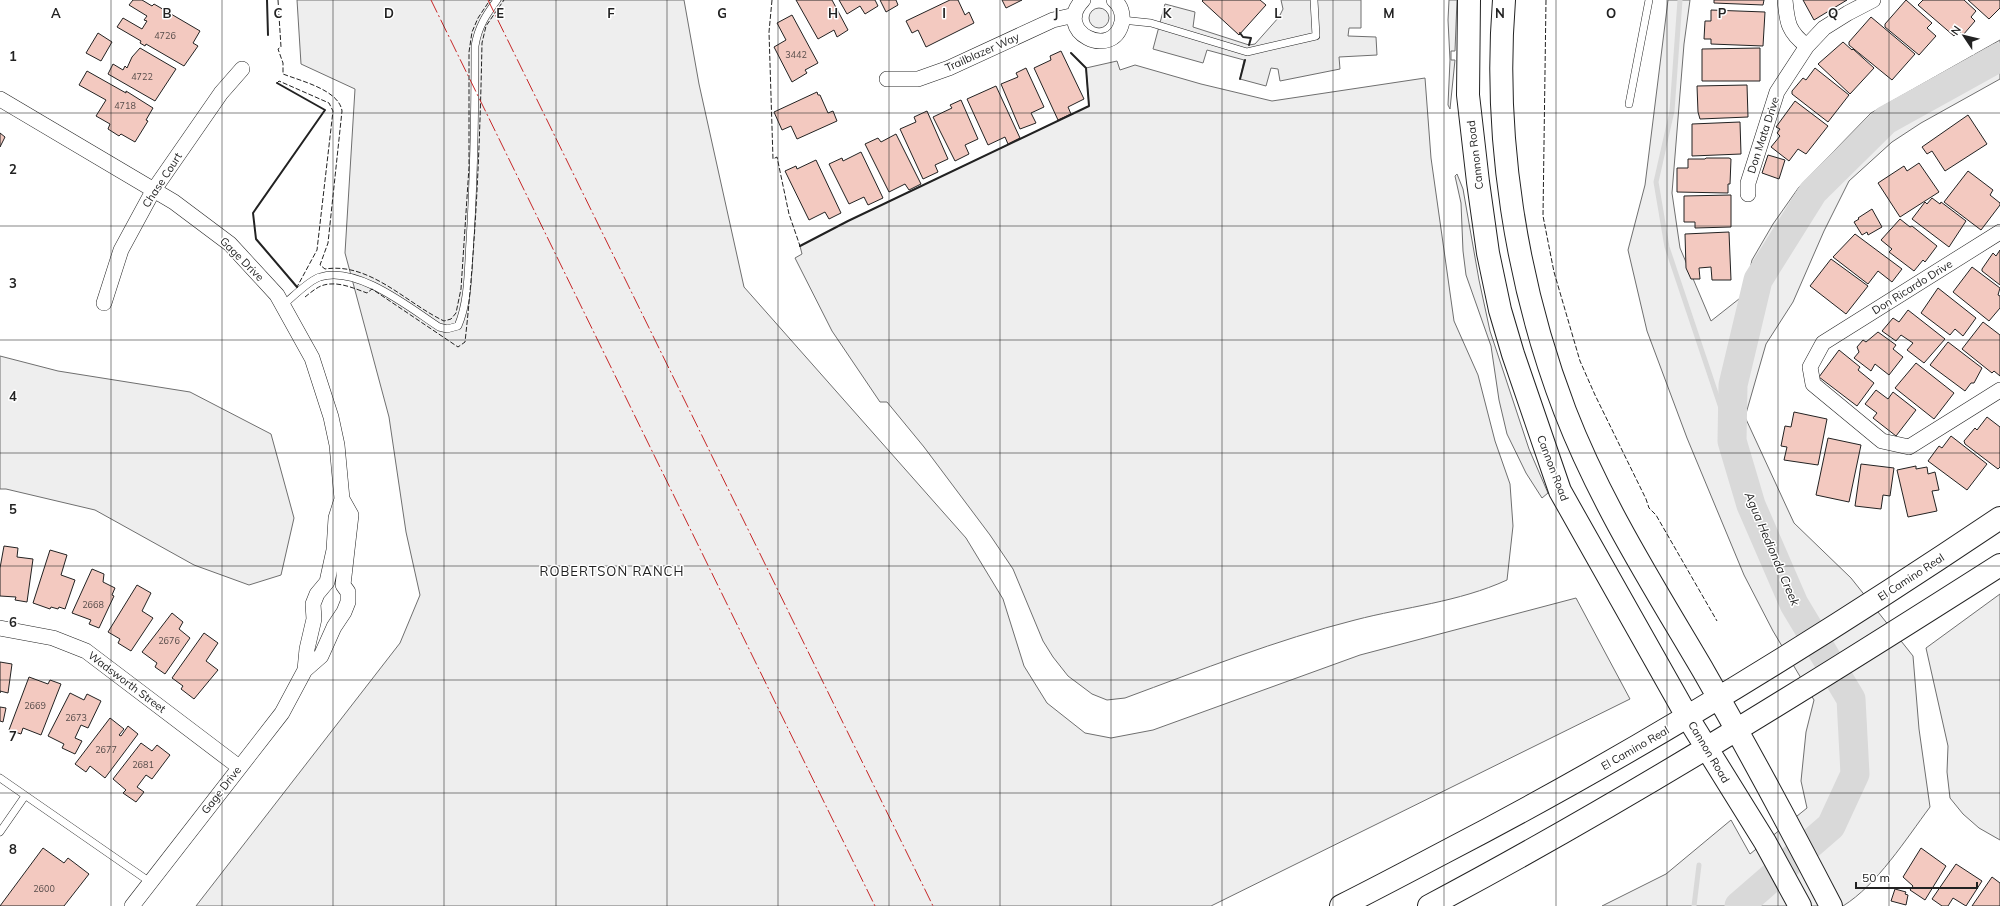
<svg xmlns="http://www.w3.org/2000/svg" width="2000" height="906" viewBox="0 0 2000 906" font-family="Mulish,sans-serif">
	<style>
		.green { fill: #eee; stroke: #6f6f6f }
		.parking { fill: #ededed; stroke: #6f6f6f }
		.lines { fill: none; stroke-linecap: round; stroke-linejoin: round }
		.stream { stroke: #d9d9d9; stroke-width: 5 }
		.river { stroke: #d9d9d9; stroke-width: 29 }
		.building { fill: #f3c9c0; stroke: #222 }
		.service-casing { stroke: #222; stroke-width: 8 }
		.minor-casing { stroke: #222; stroke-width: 16 }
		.primary-casing { stroke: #222; stroke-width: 24 }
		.service { stroke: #fff; stroke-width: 7 }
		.minor { stroke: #fff; stroke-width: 15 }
		.primary { stroke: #fff; stroke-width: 22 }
		.fence { stroke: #222; stroke-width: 1; stroke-dasharray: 5 2; stroke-linecap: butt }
		.wall { stroke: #222; stroke-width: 2 }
		.power { stroke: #c62828; stroke-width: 1; stroke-dasharray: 14 3 2 3; stroke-linecap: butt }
		.grid { fill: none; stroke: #222; stroke-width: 1; stroke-opacity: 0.55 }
		.labels { text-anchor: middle; stroke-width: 3; stroke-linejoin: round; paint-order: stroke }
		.number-label { font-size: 9px; fill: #564c4a }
		.street-label { font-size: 11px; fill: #222; stroke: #fff }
		.water-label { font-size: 12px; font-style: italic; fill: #222; stroke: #fff }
		.quarter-label { font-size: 13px; letter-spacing: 1px; fill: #222; stroke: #fff }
		.grid-label { font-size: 13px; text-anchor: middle; font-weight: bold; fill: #222; stroke: #fff; stroke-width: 3; stroke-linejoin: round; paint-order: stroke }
	</style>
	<rect width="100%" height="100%" fill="#fff"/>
	<path class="green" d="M297 0H684L699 84 744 287 966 538 1003 599 1024 666 1047 703 1085 733 1111 738 1153 730 1360 655 1576 598 1630 699 1211 906H196L400 643 420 595 406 532 389 417 345 253 355 89 301 64Z
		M1449 0H1457L1455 51H1451V60H1455L1450 109 1448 105 1450 60 1448 20Z
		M1668 0H1690L1684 44 1672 193 1680 248 1711 321 1744 295 1752 260 1773 224 1799 187 1871 113 2000 40V79L1921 123 1892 142 1849 181 1824 231 1793 302 1766 344 1745 417 1794 523 1851 578 1913 656 1919 729 1930 807C1906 839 1877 885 1843 906H1602L1666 874 1731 820 1750 854 1807 808 1801 781 1806 732 1814 700 1773 631 1744 575 1687 438 1647 331 1628 250 1645 185Z
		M1089 18a10 10 0 1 1 20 0a10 10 0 1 1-20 0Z
		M1117 61 1120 70 1135 65 1201 84 1272 101 1425 78 1431 158 1454 321 1478 375 1495 441 1510 484 1513 526 1507 580C1459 602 1405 607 1355 620 1276 640 1201 670 1125 698L1107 700 1092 694 1068 676 1053 657 1043 641 1013 569 990 535 924 447 887 402H880L832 331 795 258 802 254 800 246 848 221 1089 106 1086 68Z
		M1457 174 1463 189 1479 280 1490 331 1529 449 1548 493 1542 498 1526 473 1507 434 1499 400 1491 346 1466 275 1463 251 1461 203 1455 176Z
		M0 356 58 371 190 392 271 434 294 518 281 575 249 585 194 565 95 510 6 489H0Z
		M2000 594V840L1979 828 1963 814 1950 798 1947 772 1948 746 1926 648Z"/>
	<path class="parking" d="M1281 0H1361V28H1349L1348 36 1376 37 1377 55 1339 57 1340 69 1280 81 1278 69 1271 68 1266 86 1240 79 1244 60 1207 50 1203 63 1153 49 1165 4 1195 12 1193 27 1249 45 1255 44 1279 17 1283 9Z"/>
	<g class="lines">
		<path class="stream" d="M1680 0 1672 111 1656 182 1667 247 1732 441
			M1694 906 1699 865"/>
		<path class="river" d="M1739 906 1831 826 1855 774 1851 699 1794 604 1751 505 1732 441 1733 385 1758 280 1813 192 1886 120 2000 57"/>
	</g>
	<path class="building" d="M133 0H142L152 6 154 4 200 31 193 43 198 46 184 66 146 44 145 46 140 43 141 41 117 27 123 18 142 29 147 21 144 20 147 16 129 5Z
		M796 0H832L848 30 837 37 834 30 818 39Z
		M839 0H875L878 6 865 14 860 6 847 14Z
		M880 0H896L898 5 886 12Z
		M950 0H958L965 15 969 12 974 23 926 47 918 30 912 33 906 21Z
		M1002 0H1022L1006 8Z
		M1203 0H1260L1266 5 1239 35 1202 1Z
		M1714 0H1764L1763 5 1714 3Z
		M1803 0H1847L1814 20Z
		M1906 0 1932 23 1927 28 1936 36 1919 55 1885 27V24Z
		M1923 0H1964L1976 11 1971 17 1975 21 1963 35 1959 31 1954 36 1918 5Z
		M1968 0H2000V8L1989 19Z
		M1711 10 1765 12 1763 46 1711 44V39H1704L1705 21H1711Z
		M792 15 818 63 805 70 807 73 792 82 774 47 786 40 777 23Z
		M1871 17 1915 54 1892 80 1849 45V42Z
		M98 33 112 42 101 61 86 53Z
		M1843 42 1852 50 1853 49 1874 68 1850 94 1818 64Z
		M140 48 176 69 155 101 108 74 113 64 123 70 125 66 127 68 132 57Z
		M1760 48V81H1702V49Z
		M1061 51 1084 99 1068 107 1071 114 1058 120 1034 68 1051 60 1050 56Z
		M1026 68 1044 107 1031 113 1036 123 1020 129 1001 84 1018 77 1016 73Z
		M1815 68 1849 95 1828 122 1792 94V91L1803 78 1806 80Z
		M87 71 126 93V91L153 108 146 120 148 121 135 142 121 134 119 136 108 129 110 124 96 116 106 100 79 85Z
		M1747 85 1748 117 1700 119 1698 112 1697 86Z
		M996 86 1020 138 1008 144 1005 137 988 145 967 99Z
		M817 92 818 95H820L828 113 833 111 837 121 797 139 791 126 782 130 774 112Z
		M961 100 978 139 965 145 969 154 955 161 933 117 952 108 950 105Z
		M1795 101 1828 126 1806 154 1798 149 1789 161 1771 147 1780 136 1777 133 1780 129 1776 127Z
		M927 111 948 159 935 165 938 172 923 179 900 129 916 122 914 117Z
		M1968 115 1987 144 1945 171 1932 151 1927 154 1922 147Z
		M1740 122 1741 154 1692 156V124Z
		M0 133 5 137 0 147Z
		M896 134 921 184 909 190 905 184 889 192 865 144 878 138 881 142Z
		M861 152 883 198 868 205 864 197 849 204 829 164 842 158 843 161Z
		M1768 155 1785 160 1779 179 1762 173Z
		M1706 158H1729L1731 159 1730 184H1728V193L1677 192V168H1688V159H1705Z
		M816 160 841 213 829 219 825 212 809 220 785 171 796 166 797 169Z
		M1919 163 1939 192 1900 217 1878 183 1904 166 1907 171Z
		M1968 171 1993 190 1990 195 2000 203V205L1981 230 1944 202Z
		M1731 195V227L1695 228V222H1684V196Z
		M1932 198 1940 204 1941 202 1966 221 1949 247 1912 219 1925 202 1927 204Z
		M1872 209 1882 227 1868 235 1867 232 1862 235 1854 222 1859 219 1858 218Z
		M1900 219 1910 227 1912 226 1937 246 1925 262 1923 260 1914 271 1889 252 1892 249 1881 240Z
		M1729 232 1731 280H1712L1711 267 1699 268 1700 279H1691L1686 268 1685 234Z
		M1855 234 1902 269 1892 282 1878 271 1868 284 1833 257Z
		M2000 250V285L1982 271V269L1993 253 1996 256Z
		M1831 259 1868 286 1846 314 1810 286Z
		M1972 267 2000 288 1998 295 2000 296V308L1989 321 1953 292Z
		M1938 288 1976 318 1963 336 1955 329 1950 335 1921 313Z
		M1908 310 1945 339 1924 363 1907 350 1913 343 1901 335 1896 341 1882 331 1893 318 1899 322Z
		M1983 322 2000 335V376L1994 371 1992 373 1962 349Z
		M1878 332 1896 345 1893 349 1903 357 1889 375 1875 364 1871 371 1854 358 1859 352 1857 347 1863 340 1866 342Z
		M1948 342 1982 368 1974 383H1971L1965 391 1930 365Z
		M1839 350 1860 367 1858 370 1874 383 1857 406 1819 377Z
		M1916 363 1954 393 1934 419 1895 388Z
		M1876 390 1888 399 1893 392 1916 410 1896 436 1873 418 1877 413 1865 404Z
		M1794 412 1827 419 1818 465 1784 460 1787 447 1781 446 1785 426 1791 427Z
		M1987 417 2000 427V467L1998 469 1965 444 1964 441 1975 428 1977 430Z
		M1951 436 1987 464 1967 490 1928 461 1939 446 1942 448Z
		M1828 438 1861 445 1849 502 1816 495Z
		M1861 464 1894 468 1890 496 1883 495 1881 509 1855 506Z
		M1916 466V469L1927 467 1928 474 1935 472 1939 490 1932 491 1937 511 1908 517 1897 470Z
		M4 546 18 548 17 557 33 559 27 602 15 600 16 597 0 596V568Z
		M50 550 67 555 61 575 75 580 65 609 59 607 58 609 51 607 50 609 33 603Z
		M92 569 104 574 103 582 115 588 112 595 114 596 99 628 89 624 91 620 72 613Z
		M137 585 151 593 142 611 153 618 131 651 118 643 120 639 108 632Z
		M172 613 183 622 179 629 190 638 165 674 155 667 157 663 142 652Z
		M204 633 218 643 206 661 218 670 194 699 181 689 183 686 172 678Z
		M0 662 12 664 8 693 0 691V693Z
		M29 677 48 684 50 680 61 684 41 735 23 728 21 734 9 730Z
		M70 693 84 700 87 694 101 701 88 728 81 725 75 738 82 741 75 754 62 748 64 744 48 736Z
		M0 707 6 708 3 722 0 721Z
		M110 718 124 729 119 735 121 736 128 726 138 734 105 778 90 766 86 772 75 764Z
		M141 743 152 751 157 745 170 755 152 779 146 775 137 787 144 792 136 802 123 793 126 790 113 779Z
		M43 848 64 863 68 858 89 874 64 906H0Z
		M1921 848 1946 866 1925 900 1910 890 1913 886 1903 877Z
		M1956 864 1982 881 1966 906 1953 898 1948 906H1942L1932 899Z
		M1992 877 2000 883V906H1972Z
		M1895 889 1906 892 1905 894 1908 895 1906 905 1891 901Z"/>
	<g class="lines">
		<g class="service-casing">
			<path id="service" d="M1122 20 1151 23 1247 52 1316 36 1314 0
				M1629 104 1649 0
				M283 305C293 297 309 280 320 277 357 265 410 308 439 327L447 329 458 326C469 300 468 269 470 241 474 176 475 111 475 46 478 27 486 15 497 0
				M0 778 150 882
				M0 832 25 796"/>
		</g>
		<g class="minor-casing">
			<path id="minor" d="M1083 0C1052 31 1113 62 1122 22 1123 13 1120 5 1114 0
				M1785 0C1787 22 1788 32 1807 46
				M887 79H918L949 68 1053 20 1075 15
				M0 99 174 202 230 244 277 295 312 358 331 417 337 445 342 499 351 515 343 585 348 592V602L344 612 334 627 321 656 305 670 282 713 132 906
				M1748 194V183L1777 92 1807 46 1824 28 1848 13 1873 0
				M2000 232 1823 343 1810 367 1813 384 1882 441 1909 447 2000 390
				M104 303 121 250 153 191 221 93 242 69
				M0 628 53 638 86 651 239 767
				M305 670 307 649 314 619 313 604 317 594 327 582 334 550 336 518 342 499"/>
		</g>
		<g class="primary-casing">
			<path id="primary" d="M1469 0 1468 95 1478 182 1488 253 1500 310 1513 354 1560 491 1688 718 1765 842 1800 906
				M1504 0C1493 136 1516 283 1565 411 1601 504 1654 587 1704 672 1748 749 1790 827 1831 906
				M1341 906C1375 889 1409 871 1443 853 1636 753 1820 639 2000 518
				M1429 906C1625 802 1813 684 2000 565"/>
		</g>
		<use href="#service" class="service"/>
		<use href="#minor" class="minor"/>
		<use href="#primary" class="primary"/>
		<path class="fence" d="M278 0 281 47 278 49 283 63V74C301 81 339 90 342 111L328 243 320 265 325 269C370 262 406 303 444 321L451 319 456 313 461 289 469 167V52L472 32 478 18 490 0
			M772 0 769 32 773 159 777 157 789 214 800 246
			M1546 0 1543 216 1554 272 1580 361 1595 395 1646 499 1649 508 1656 515 1717 621
			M277 83 279 81 329 103 333 111 317 250 297 287
			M305 297C310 293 316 288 321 286 336 280 353 288 367 293L372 289 458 347 465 342C476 243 480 143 482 43L486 26 504 0"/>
		<path class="wall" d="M267 0 268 35
			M1240 33 1243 37 1251 38 1249 45
			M1240 79 1245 60
			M277 83 325 110 253 213 256 239 297 287
			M800 246 848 221 1089 106 1086 68 1071 53"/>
		<path class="power" d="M431 0 875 906
			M488 0 933 906"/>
	</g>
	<path class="grid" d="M111 0V906M222 0V906M333 0V906M444 0V906M556 0V906M667 0V906M778 0V906M889 0V906M1000 0V906M1111 0V906M1222 0V906M1333 0V906M1444 0V906M1556 0V906M1667 0V906M1778 0V906M1889 0V906M0 113H2000M0 226H2000M0 340H2000M0 453H2000M0 566H2000M0 680H2000M0 793H2000"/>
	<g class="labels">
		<g class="number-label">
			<text x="165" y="39">4726</text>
			<text x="796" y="58">3442</text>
			<text x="142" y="80">4722</text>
			<text x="125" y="109">4718</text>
			<text x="93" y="608">2668</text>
			<text x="169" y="644">2676</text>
			<text x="35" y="709">2669</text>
			<text x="76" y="721">2673</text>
			<text x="106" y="753">2677</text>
			<text x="143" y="768">2681</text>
			<text x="44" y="892">2600</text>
		</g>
		<g class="street-label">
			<text transform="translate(982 52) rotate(-24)" y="4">Trailblazer Way</text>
			<text transform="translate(1763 135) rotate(-72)" y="4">Don Mata Drive</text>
			<text transform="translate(1475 155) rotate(-97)" y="4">Cannon Road</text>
			<text transform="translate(162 180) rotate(-57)" y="4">Chase Court</text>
			<text transform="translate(242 259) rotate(45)" y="4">Gage Drive</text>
			<text transform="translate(1912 287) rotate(-32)" y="4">Don Ricardo Drive</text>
			<text transform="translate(1553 468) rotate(69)" y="4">Cannon Road</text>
			<text transform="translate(1911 577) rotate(-33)" y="4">El Camino Real</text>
			<text transform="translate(127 682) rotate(37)" y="4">Wadsworth Street</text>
			<text transform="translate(1635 748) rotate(-30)" y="4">El Camino Real</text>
			<text transform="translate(1709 752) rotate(59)" y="4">Cannon Road</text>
			<text transform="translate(221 790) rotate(-52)" y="4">Gage Drive</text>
		</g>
		<g class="water-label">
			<text transform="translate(1772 549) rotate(67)" y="4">Agua Hedionda Creek</text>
		</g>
		<g class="quarter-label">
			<text x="612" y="576">ROBERTSON RANCH</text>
		</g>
	</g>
	<g class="grid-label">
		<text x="56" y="18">A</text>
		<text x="167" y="18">B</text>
		<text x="278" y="18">C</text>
		<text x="389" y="18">D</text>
		<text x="500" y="18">E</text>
		<text x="611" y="18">F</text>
		<text x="722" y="18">G</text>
		<text x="833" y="18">H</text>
		<text x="944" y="18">I</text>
		<text x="1056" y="18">J</text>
		<text x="1167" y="18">K</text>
		<text x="1278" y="18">L</text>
		<text x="1389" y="18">M</text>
		<text x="1500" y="18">N</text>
		<text x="1611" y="18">O</text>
		<text x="1722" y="18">P</text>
		<text x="1833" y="18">Q</text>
		<text x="13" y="61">1</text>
		<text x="13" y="174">2</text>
		<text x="13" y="288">3</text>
		<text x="13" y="401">4</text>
		<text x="13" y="514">5</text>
		<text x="13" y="627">6</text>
		<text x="13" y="741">7</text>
		<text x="13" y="854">8</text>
	</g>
	<g transform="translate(1964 36) rotate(305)" stroke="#ffffff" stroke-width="3" paint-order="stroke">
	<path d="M0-3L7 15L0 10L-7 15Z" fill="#222222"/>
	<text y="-6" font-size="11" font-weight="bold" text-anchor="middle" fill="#222222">N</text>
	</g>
	<path d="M1856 882v6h121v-6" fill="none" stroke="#222222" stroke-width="2"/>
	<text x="1862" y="882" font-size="12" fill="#222222" stroke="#ffffff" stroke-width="3" paint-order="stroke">50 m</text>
</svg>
